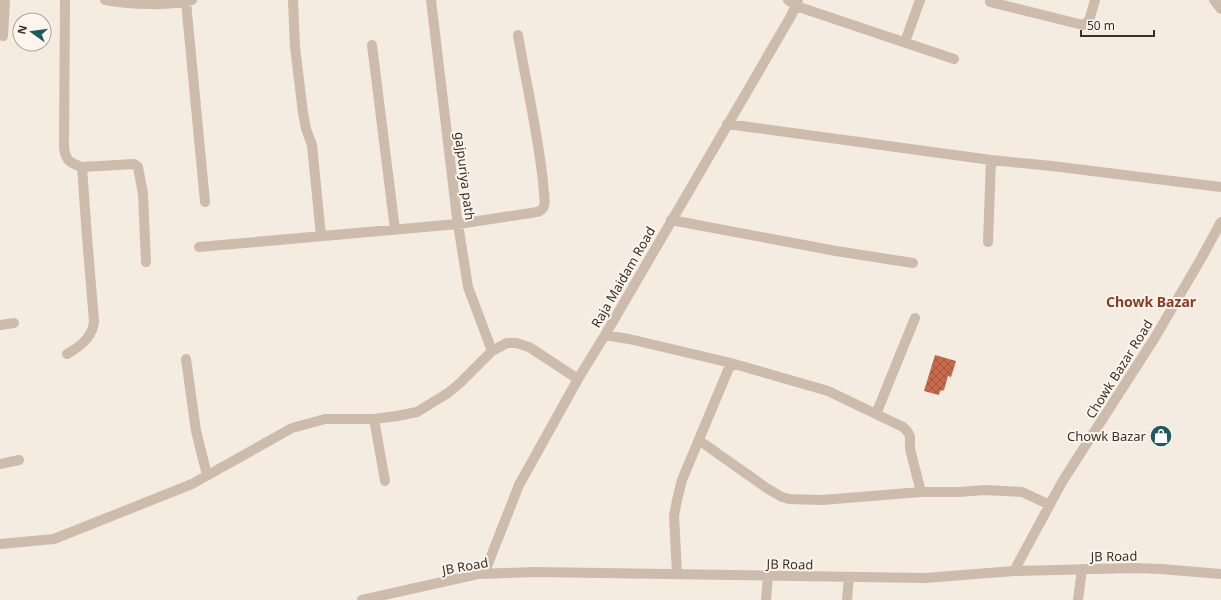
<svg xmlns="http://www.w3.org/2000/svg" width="1221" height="600" viewBox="0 0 1221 600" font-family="'Noto Sans',sans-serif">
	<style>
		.building { fill: url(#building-cross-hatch) }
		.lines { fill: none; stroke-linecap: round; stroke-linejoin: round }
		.minor { stroke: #cdbbac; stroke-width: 10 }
		.labels { text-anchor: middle; stroke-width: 4; stroke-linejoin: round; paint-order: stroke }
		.street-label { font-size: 13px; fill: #3b302b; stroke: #fbf5ee }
		.poi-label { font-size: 13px; fill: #3b302b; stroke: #fbf5ee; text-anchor: end }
		.neighbourhood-label { font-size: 14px; font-weight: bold; fill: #8c3b22; stroke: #fbf5ee }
	</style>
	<defs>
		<pattern id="building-cross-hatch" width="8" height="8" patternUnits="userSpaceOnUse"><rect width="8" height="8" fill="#c8694b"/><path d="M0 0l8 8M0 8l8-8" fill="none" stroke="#a4573f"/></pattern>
	</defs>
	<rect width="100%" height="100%" fill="#f4ebe1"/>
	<path class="building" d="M935 355 956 361 951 377 948 376 944 390 940 391 939 395 924 391Z"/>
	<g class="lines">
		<path class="minor" d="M65 0 64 148C66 161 70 163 82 167L87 237 94 321C93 337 80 347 67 354
			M105 0C130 4 167 7 192 0
			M293 0 295 47 303 113 306 129 312 145 321 236
			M431 0 457 218 468 287 492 351
			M788 0 796 6 954 59
			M1214 0 1221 9
			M186 2 205 202
			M990 2 1083 25 1089 21 1095 0
			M3 36 5 0
			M905 42 920 0
			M372 45 395 230
			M727 124 991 160 1052 166 1221 187
			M82 167 134 164 138 167 143 194 146 262
			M671 220 836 251 913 263
			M988 242 991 160
			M199 247 458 224 531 213C536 212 542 212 544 206 546 199 543 189 543 182 538 133 526 83 518 35
			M0 325 14 323
			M605 335 629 339 731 363 828 391 903 427 907 431 910 436V449L921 492
			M186 359 196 431 207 475
			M876 414 915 318
			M374 419 385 481
			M700 441 768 489 782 497 789 499 822 500 921 492H959L985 490 1022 492 1050 505
			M0 464 19 460
			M0 544 54 539 192 484 292 428 325 419H374L397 416 417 412 448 393 460 383 492 351 507 343H516L529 347 578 379
			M1014 571 1062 482 1154 339 1202 257 1221 222
			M677 573 674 516 677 500 682 480 731 363
			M484 574 519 485 578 379 605 335 791 16 798 0
			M362 600 478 574 535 572 925 578 1014 571 1135 568 1161 569 1221 574
			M766 600 768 576
			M847 600 849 577
			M1078 600 1082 569"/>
	</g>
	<defs>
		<g id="shop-disc" transform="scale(1.15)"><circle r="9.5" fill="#1f5a5e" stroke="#fbf5ee"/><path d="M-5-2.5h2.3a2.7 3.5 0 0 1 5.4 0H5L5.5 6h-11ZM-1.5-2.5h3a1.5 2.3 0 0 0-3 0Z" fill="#fff"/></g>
	</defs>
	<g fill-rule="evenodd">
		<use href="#shop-disc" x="1161" y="436"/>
	</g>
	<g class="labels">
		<g class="street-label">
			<text transform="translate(465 176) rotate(83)" y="5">gajpuriya path</text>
			<text transform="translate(623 277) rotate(-60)" y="5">Raja Maidam Road</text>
			<text transform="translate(1119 369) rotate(-58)" y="5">Chowk Bazar Road</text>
			<text transform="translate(1114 556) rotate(-1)" y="5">JB Road</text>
			<text transform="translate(790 564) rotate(1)" y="5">JB Road</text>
			<text transform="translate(465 566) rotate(-10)" y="5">JB Road</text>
		</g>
		<g class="poi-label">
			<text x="1146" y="441">Chowk Bazar</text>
		</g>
		<g class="neighbourhood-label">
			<text x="1151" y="307">Chowk Bazar</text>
		</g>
	</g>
	<g transform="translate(32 32) rotate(284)"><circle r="19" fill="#fbf5ee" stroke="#aea6a0"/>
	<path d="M0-3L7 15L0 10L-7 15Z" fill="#1f5a5e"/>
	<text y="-6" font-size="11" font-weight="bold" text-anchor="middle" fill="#3b302b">N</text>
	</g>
	<path d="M1081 30v6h73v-6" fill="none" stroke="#3b302b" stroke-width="2"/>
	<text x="1087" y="30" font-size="12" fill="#3b302b" stroke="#fbf5ee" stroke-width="3" paint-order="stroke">50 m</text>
</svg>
